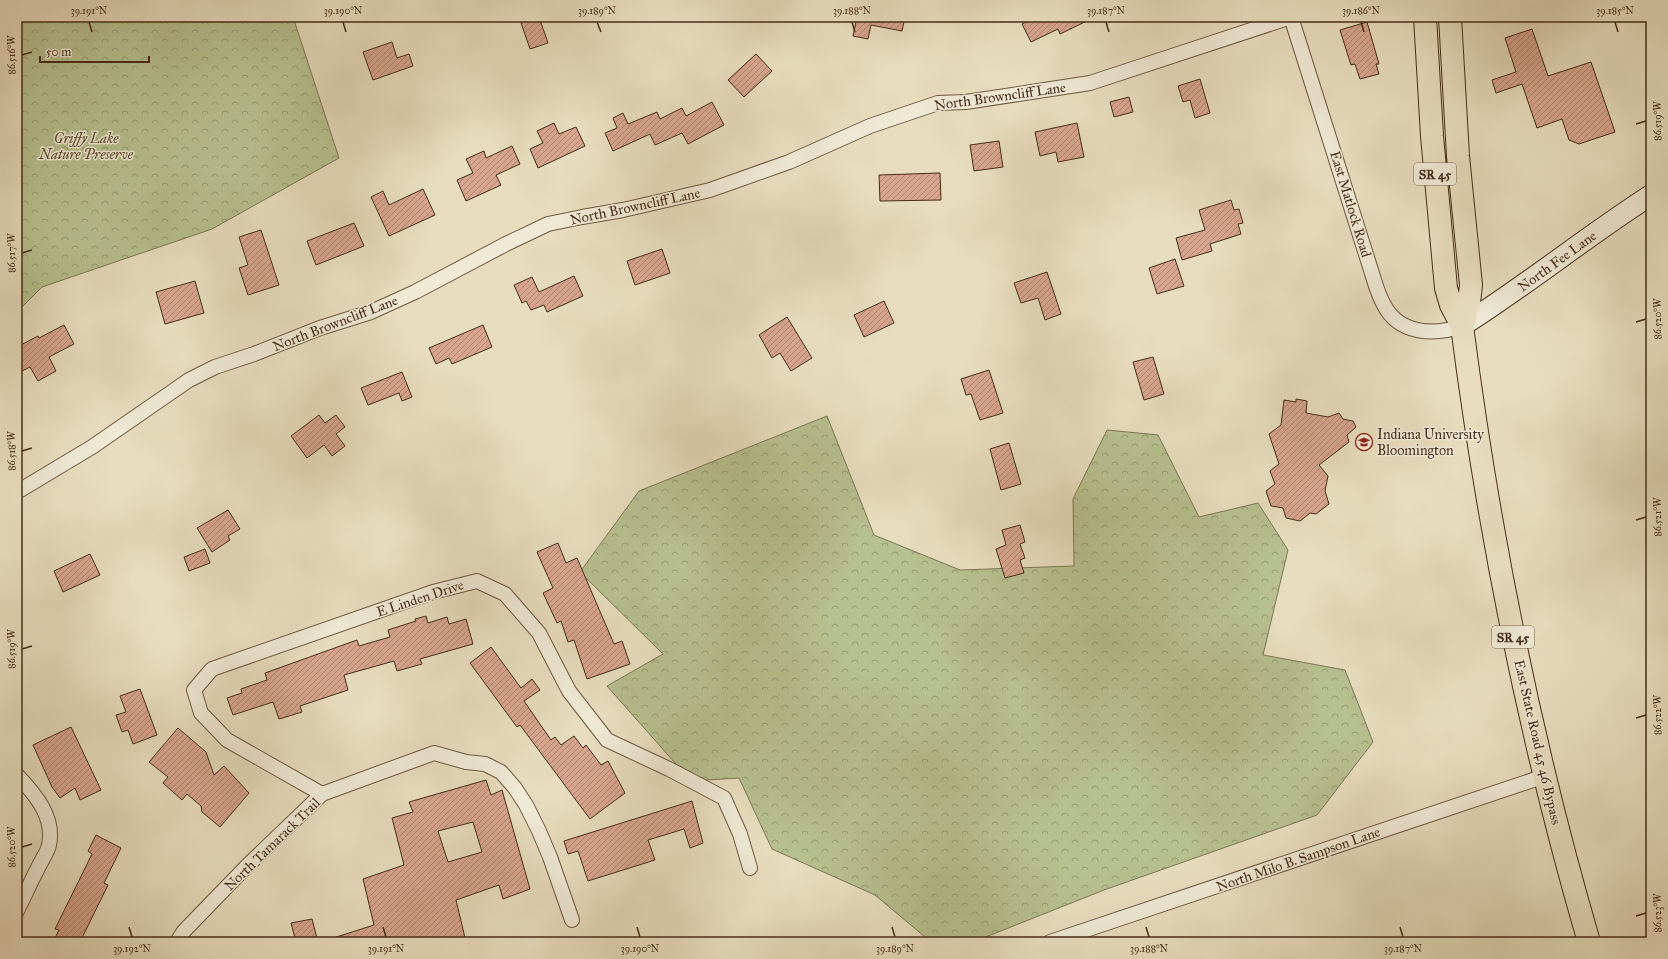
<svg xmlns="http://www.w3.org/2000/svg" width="1668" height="959" viewBox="0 0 1668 959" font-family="'IM FELL Great Primer',serif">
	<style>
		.forest { fill: url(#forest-crowns); stroke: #7e7654 }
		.building { fill: url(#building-hatch); stroke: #452c17; fill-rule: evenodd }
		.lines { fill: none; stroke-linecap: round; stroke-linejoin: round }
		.street-casing { stroke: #6e5841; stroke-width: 16 }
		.secondary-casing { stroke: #452c17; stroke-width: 22 }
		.highway-casing { stroke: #452c17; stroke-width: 24 }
		.street { stroke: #efe9d5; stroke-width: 14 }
		.secondary { stroke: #efe9d5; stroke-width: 20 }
		.highway { stroke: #e7ddbe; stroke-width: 22 }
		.ticks { fill: none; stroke: #452c17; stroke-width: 1.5 }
		.labels { text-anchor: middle; stroke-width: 3; stroke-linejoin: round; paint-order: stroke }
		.shield { fill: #efe9d5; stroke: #786550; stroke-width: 1 }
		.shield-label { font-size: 13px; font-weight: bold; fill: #452c17 }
		.street-label { font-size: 14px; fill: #452c17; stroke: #efe9d5 }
		.park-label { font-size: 14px; font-style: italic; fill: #5c4a2f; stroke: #efe9d5 }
		.poi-label { font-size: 14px; fill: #452c17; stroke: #efe9d5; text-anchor: start }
		.neatline { fill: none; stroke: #452c17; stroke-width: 1.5 }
		.ticks-label { font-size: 10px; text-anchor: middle; fill: #452c17 }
	</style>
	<defs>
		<pattern id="forest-crowns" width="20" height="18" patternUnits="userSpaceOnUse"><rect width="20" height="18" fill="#b7c090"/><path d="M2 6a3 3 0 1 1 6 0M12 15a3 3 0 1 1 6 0" fill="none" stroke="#979c75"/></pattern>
		<pattern id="building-hatch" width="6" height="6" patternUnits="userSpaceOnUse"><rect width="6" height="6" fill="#d7a58e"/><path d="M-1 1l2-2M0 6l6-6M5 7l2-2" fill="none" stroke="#b08773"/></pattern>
	</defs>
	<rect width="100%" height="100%" fill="#e7ddbe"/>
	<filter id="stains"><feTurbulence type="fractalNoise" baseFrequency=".005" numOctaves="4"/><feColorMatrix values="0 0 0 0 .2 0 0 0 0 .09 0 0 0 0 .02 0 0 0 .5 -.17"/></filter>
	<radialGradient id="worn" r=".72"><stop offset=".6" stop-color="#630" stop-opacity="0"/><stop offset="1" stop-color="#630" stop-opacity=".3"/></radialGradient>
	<path class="forest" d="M17 17H293L339 158 212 229 42 287 17 312Z
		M827 416 874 535 960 570 1074 566 1073 499 1107 430 1158 435 1199 517 1258 503 1288 550 1263 655 1345 670 1373 742 1317 815 1104 890 973 942H931L875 895 772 849 739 778 691 781 607 686 663 654 580 572 639 491Z"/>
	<path class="building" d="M519 17H539L548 43 530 49Z
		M857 17H905L902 31 871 25 868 39 853 36Z
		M1036 17H1095L1060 34 1058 29 1031 42 1022 24Z
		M1367 22 1379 64H1376L1379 74 1360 79 1355 64 1351 65 1340 30Z
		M1532 29 1548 76 1591 62 1615 132 1579 144 1569 140 1562 119 1537 128 1522 84 1496 93 1492 80 1516 72 1505 38Z
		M392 42 397 58 409 54 413 66 373 80 363 52Z
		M756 54 772 71 744 97 728 80Z
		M1200 79 1210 113 1195 118 1190 100 1183 102 1178 86Z
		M1129 97 1133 112 1114 117 1110 102Z
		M712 102 724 125 688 144 682 133 655 145 650 134 613 151 605 133 617 128 613 118 623 113 628 124 657 112 660 119 682 108 686 116Z
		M554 123 559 134 576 127 585 146 538 168 530 149 543 143 537 131Z
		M1077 123 1084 157 1058 162 1056 152 1040 156 1035 132Z
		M999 141 1003 167 974 171 970 145Z
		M512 146 520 164 496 175 501 185 466 201 457 180 473 173 466 159 484 151 486 158Z
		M940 173 941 200 880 201 879 175Z
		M423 189 435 215 389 236 371 197 383 191 389 205Z
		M1231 200 1234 210 1239 209 1243 223 1238 224 1241 234 1210 244 1212 251 1182 260 1176 238 1205 230 1199 210Z
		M354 223 364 246 316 265 307 241Z
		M261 230 279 285 248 295 239 268 248 265 239 237Z
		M662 249 670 273 635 285 627 261Z
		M1175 259 1184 286 1157 294 1149 268Z
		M1047 272 1061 314 1045 320 1038 298 1021 303 1014 283Z
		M574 276 583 296 547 312 544 305 531 310 526 301 522 303 514 285 532 277 539 292Z
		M195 281 204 313 165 324 156 292Z
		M884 301 894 323 864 337 854 315Z
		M787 317 812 358 791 371 780 353 772 358 759 335Z
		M64 325 74 344 49 357 56 371 38 381 30 367 22 371 17 361V347L38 336 39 338Z
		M483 325 492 347 452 364 449 358 436 364 429 348Z
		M1153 357 1164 394 1144 400 1133 362Z
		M989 370 1003 413 980 420 971 394 966 395 961 379Z
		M402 372 412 397 402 401 399 393 368 405 361 388Z
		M1296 399 1307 401 1306 413 1328 417 1339 413 1343 419 1353 421 1356 427 1347 435 1349 442 1319 465 1328 476 1325 491 1329 504 1316 514 1310 513 1300 521 1286 518 1283 508 1271 506 1266 491 1275 484 1270 471 1279 464 1269 434 1281 425 1284 400 1296 402Z
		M319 415 325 423 336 415 345 427 336 434 345 446 332 456 324 445 307 458 291 436Z
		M1009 443 1021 484 1001 490 990 449Z
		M228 510 240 529 228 536 230 540 212 552 197 528Z
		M1020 525 1025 542 1020 544 1025 558 1020 560 1024 573 1005 578 996 549 1006 545 1002 530Z
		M558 543 566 563 577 558 614 644 622 641 630 664 587 679 574 640 568 642 561 621 557 623 543 593 553 588 537 552Z
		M205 549 210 563 189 571 184 557Z
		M90 554 100 575 63 592 54 571Z
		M426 616 428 623 447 617 449 624 466 619 473 644 420 659 422 664 397 671 394 661 344 675 348 690 300 706 302 712 279 719 273 702 233 715 227 698 242 693 241 689 267 680 265 673 357 640 359 646 390 637 388 630 416 621 415 619Z
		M491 647 521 688 532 679 540 690 524 701 551 740 555 737 561 745 574 736 583 748 586 745 601 765 608 761 625 793 590 819 520 725 517 727 470 663Z
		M140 689 157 735 133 744 128 730 122 732 116 715 126 712 120 696Z
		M71 727 101 790 80 800 75 788 60 798 52 787 33 745Z
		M178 728 206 752 214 775 224 766 249 793 220 827 202 812 201 806 187 794 182 800 163 783 168 777 149 762Z
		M486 780 491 795 502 790 530 889 503 899 499 885 456 900 466 942H328L327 940 374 925 363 879 404 865 392 818 413 812 409 802ZM473 822 482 852 448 862 438 831Z
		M692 801 703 843 690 848 684 829 648 840 655 860 588 881 578 851 568 854 564 841Z
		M96 835 121 848 104 883 108 885 80 942H53L59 930 55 929 92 854 88 851Z
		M312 919 318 942H296L291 923Z"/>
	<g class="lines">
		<g class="street-casing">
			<path id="street" d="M1291 17 1370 267C1374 279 1377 293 1384 305 1399 334 1433 336 1462 326
				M17 492 92 447 189 380 215 367 254 354 320 328 371 312 415 292 506 244 548 224 582 217 623 210 710 190 789 162 870 126 938 103 966 102 1090 83 1291 17
				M17 775C35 794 55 817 49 845 48 851 43 858 40 864 32 879 25 895 17 911
				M322 794 227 740 201 713 194 690 212 669 433 592 477 581 505 594 539 633 569 691 607 740 669 769 724 798 740 834 750 868
				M177 942 184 931 247 866 322 794 434 753 466 762 485 764 501 772 515 788 526 805 539 831 550 857 572 920
				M1050 942 1545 776"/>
		</g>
		<g class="secondary-casing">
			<path id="secondary" d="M1462 326C1527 285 1587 236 1651 195"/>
		</g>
		<g class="highway-casing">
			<path id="highway" d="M1425 17 1432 136 1446 288 1451 305 1462 326C1489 535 1530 740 1589 942
				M1450 17 1458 156 1471 285 1469 303 1462 326"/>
		</g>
		<use href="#street" class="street"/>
		<use href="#secondary" class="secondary"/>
		<use href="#highway" class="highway"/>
	</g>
	<path class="ticks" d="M89 22 92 32M343 22 346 32M597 22 601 32M852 22 855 32M1106 22 1109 32M1361 22 1364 32M1615 22 1618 32M22 55 32 52M1636 124 1646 121M22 253 32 250M1636 322 1646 319M22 451 32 448M1636 520 1646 517M22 649 32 646M1636 718 1646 715M22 847 32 844M1636 916 1646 913M129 927 132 937M383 927 386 937M637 927 640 937M892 927 895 937M1146 927 1149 937M1400 927 1403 937"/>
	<defs>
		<g id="university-ring" transform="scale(0.9)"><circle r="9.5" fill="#efe9d5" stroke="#8f2418" stroke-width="1.5"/><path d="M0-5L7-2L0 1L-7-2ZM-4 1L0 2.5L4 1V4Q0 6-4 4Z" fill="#8f2418"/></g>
	</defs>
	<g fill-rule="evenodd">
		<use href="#university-ring" x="1364" y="442"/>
	</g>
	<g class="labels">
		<g class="shield">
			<rect x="1414" y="163" width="42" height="22" rx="3"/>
			<rect x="1492" y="626" width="42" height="22" rx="3"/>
		</g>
		<g class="shield-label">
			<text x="1435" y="179">SR 45</text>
			<text x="1513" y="642">SR 45</text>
		</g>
		<g class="street-label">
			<text transform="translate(1000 96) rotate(-8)" y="5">North Browncliff Lane</text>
			<text transform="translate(1351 204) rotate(73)" y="5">East Matlock Road</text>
			<text transform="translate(635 206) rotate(-12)" y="5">North Browncliff Lane</text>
			<text transform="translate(1557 261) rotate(-36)" y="5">North Fee Lane</text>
			<text transform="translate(335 323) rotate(-21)" y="5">North Browncliff Lane</text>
			<text transform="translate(420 598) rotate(-18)" y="5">E Linden Drive</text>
			<text transform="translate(1538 742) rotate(77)" y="5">East State Road 45 46 Bypass</text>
			<text transform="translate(272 844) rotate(-44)" y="5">North Tamarack Trail</text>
			<text transform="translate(1298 859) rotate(-19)" y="5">North Milo B. Sampson Lane</text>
		</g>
		<g class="park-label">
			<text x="86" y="143">Griffy Lake<tspan x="86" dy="16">Nature Preserve</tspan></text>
		</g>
		<g class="poi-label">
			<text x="1377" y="439">Indiana University<tspan x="1377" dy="16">Bloomington</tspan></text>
		</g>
	</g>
	<rect width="1668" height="959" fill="none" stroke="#e7ddbe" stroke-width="44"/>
	<path d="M40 56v6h109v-6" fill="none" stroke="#452c17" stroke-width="2"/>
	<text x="46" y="56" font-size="12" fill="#452c17" stroke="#efe9d5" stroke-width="3" paint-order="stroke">50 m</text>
	<rect x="22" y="22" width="1624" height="915" class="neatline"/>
	<g class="ticks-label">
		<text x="89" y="14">39.191°N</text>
		<text x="343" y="14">39.190°N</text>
		<text x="597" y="14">39.189°N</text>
		<text x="852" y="14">39.188°N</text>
		<text x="1106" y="14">39.187°N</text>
		<text x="1361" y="14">39.186°N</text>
		<text x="1615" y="14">39.185°N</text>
		<text transform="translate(11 55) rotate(-90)" y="4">86.516°W</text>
		<text transform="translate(1657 121) rotate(-90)" y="4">86.519°W</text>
		<text transform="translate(11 253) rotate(-90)" y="4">86.517°W</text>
		<text transform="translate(1657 319) rotate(-90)" y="4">86.520°W</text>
		<text transform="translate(11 451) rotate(-90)" y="4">86.518°W</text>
		<text transform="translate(1657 517) rotate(-90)" y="4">86.521°W</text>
		<text transform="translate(11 649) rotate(-90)" y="4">86.519°W</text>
		<text transform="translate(1657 715) rotate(-90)" y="4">86.522°W</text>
		<text transform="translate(11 847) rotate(-90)" y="4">86.520°W</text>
		<text transform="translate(1657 913) rotate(-90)" y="4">86.523°W</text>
		<text x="132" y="952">39.192°N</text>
		<text x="386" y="952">39.191°N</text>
		<text x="640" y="952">39.190°N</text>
		<text x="895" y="952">39.189°N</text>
		<text x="1149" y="952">39.188°N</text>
		<text x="1403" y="952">39.187°N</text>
	</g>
	<rect width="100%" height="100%" filter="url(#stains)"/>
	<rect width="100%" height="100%" fill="url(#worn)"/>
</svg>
